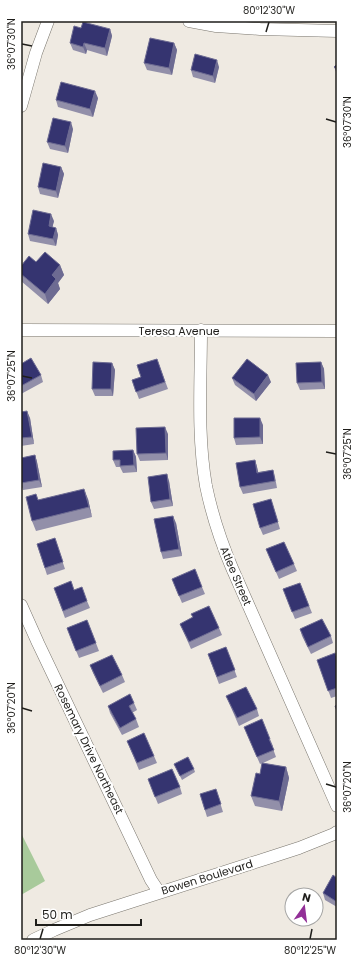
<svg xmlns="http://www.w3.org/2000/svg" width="358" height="961" viewBox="0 0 358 961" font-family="Poppins,sans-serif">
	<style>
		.green { fill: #a8ca9b }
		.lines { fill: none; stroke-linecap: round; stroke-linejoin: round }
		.street-casing { stroke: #79756d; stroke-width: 13 }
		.street { stroke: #fff; stroke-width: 12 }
		.wall { fill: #928fa9 }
		.shaded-wall { fill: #6d6b92 }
		.building { fill: #353470; stroke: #6d6b92 }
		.ticks { fill: none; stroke: #1f1e1b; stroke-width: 1.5 }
		.labels { text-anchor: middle; stroke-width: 4; stroke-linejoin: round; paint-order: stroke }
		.street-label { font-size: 11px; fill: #1f1e1b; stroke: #fff }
		.neatline { fill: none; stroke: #1f1e1b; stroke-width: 1.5 }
		.ticks-label { font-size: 10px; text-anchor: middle; fill: #1f1e1b }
	</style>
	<rect width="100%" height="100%" fill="#efeae2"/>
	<path class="green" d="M21 833 45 881 21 895Z"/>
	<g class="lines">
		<g class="street-casing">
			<path id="street" d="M189 21 216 26 260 29 337 31
				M21 106 36 53 48 21
				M21 330 337 331
				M201 330C201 382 197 435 206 486 212 515 221 542 232 568L337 806
				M21 605 38 643 151 880 159 892
				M33 940 54 930 90 915 265 859 299 848 334 834 337 832"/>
		</g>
		<use href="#street" class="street"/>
	</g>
	<path class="wall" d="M81 28 110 29 112 36 107 56 87 50 86 54 73 50 70 43Z
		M174 43 177 50 172 75 147 70 144 63Z
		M337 64V74L334 67Z
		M219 67 215 83 193 77 191 70Z
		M98 98 93 117 58 107 56 100Z
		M73 129 68 153 50 149 47 142Z
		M61 167 64 174 58 198 40 194 38 187Z
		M54 221 52 227 56 228 58 235 56 246 30 241 28 234Z
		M60 265 64 275 58 283 60 289 48 304 21 281V266Z
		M157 359 168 389 139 399 132 380 141 377Z
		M321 362 324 369 325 389 300 390 297 383Z
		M112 363 115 370 113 396H95L92 389Z
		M21 364 41 375 43 382 21 394Z
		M232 378 271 382 256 401 235 385Z
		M21 412 30 418 34 444 21 446Z
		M263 425V444L236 445 234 438Z
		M168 434V460L140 461 137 454Z
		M133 450 136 457 137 472 123 473 120 467H116L113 460Z
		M35 455 37 462 42 487 23 490 21 484V458Z
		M255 460 257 467 258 472 273 470 275 477 277 488 243 494 240 487Z
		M169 481 173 506 154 509 151 502Z
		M88 499 92 517 36 531 32 521Z
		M271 499 280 529 263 535 260 528Z
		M176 523 182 556 163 559 161 552Z
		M37 544 57 545 65 569 47 575Z
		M266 549 294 564 297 571 279 579Z
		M172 579 202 587 205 594 182 603Z
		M300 583 312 613 295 619 283 589Z
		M54 588 74 590 87 601 90 608 65 618Z
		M191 614 219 628 222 635 191 649 180 624 193 618Z
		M87 620 99 651 79 658 67 628Z
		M300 629 331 636 333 643 311 654 302 636Z
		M226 647 237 677 219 684 208 654Z
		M337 658V696L331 698 317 660Z
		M90 665 122 675 125 682 103 693 93 673Z
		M226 696 257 709 259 716 239 726Z
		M134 703 137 710 132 713 136 719 139 727 122 735 110 713 108 706Z
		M244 727 270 739 273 746H272L276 757 263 763 286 767 289 778 282 811 255 806 251 796 260 774 262 763 260 764Z
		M127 741 154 756 157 763 139 770Z
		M174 764 194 769 195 772 182 780Z
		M148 779 180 787 182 794 158 804Z
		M200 794 218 796 223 812 207 817Z
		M337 878V907L325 900 323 893Z"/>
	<path class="shaded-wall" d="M110 29 112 36 107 56 105 48Z
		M84 43 87 50 86 54 83 47Z
		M174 43 177 50 172 75 169 68Z
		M217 60 219 67 215 83 213 76Z
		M95 91 98 98 93 117 90 109Z
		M71 122 73 129 68 153 65 146Z
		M61 167 64 174 58 198 56 191Z
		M51 214 54 221 51 233 49 226Z
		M56 228 58 235 56 246 53 239Z
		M60 265 64 275 58 283 60 289 48 304 45 294 52 275Z
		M321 362 324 369 325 389 322 382Z
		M112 363 115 370 113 396 111 389Z
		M268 375 271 382 256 401 254 394Z
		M27 411 30 418 34 444 32 437Z
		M260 418 263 425V444L260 437Z
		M165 427 168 434V460L166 453Z
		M133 450 136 457 137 472 134 465Z
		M35 455 37 462 42 487 39 480Z
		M255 460 257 467 260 480 257 473Z
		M167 474 169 481 173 506 170 499Z
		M84 489 88 499 92 517 89 507Z
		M173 516 176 523 182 556 179 549Z
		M286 767 289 778 282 811 279 801Z"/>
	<path class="building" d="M83 22 110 29 105 48 84 43 83 47 70 43 74 26 81 28Z
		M150 38 174 43 169 68 144 63Z
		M195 54 217 60 213 76 191 70Z
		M337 64V69L334 67Z
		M61 82 95 91 90 109 56 100Z
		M53 118 71 122 65 146 47 142Z
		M43 163 61 167 56 191 38 187Z
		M33 210 51 214 49 226 56 228 53 239 28 234Z
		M45 252 60 265 52 275 56 279 45 294 21 274V266L29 256 36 262Z
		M31 358 41 375 21 386V364Z
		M157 359 165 382 136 392 132 380 141 377 137 365Z
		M247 359 268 375 254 394 232 378Z
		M93 362 112 363 111 389H92Z
		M321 362 322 382 297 383 296 363Z
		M27 411 32 437 21 438V412Z
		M234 418H260V437L234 438Z
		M165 427 166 453 137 454 136 428Z
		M133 450 134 465 120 466V460H113V451Z
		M35 455 39 480 21 483V458Z
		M255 460 257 473 273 470 275 481 240 487 236 463Z
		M167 474 170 499 151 502 148 477Z
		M84 489 89 507 32 521 26 497 36 494 38 500Z
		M271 499 278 522 260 528 253 504Z
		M173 516 179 549 161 552 154 519Z
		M55 538 63 562 45 568 37 544Z
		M284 542 294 564 276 572 266 549Z
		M195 569 202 587 179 596 172 579Z
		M71 581 74 590 82 587 87 601 63 611 54 588Z
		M300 583 309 606 292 612 283 589Z
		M209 606 219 628 189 642 180 624 193 617 191 614Z
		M322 619 331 636 308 647 300 629Z
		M87 620 96 643 76 651 67 628Z
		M226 647 235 670 217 677 208 654Z
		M335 653 337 658V688L328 691 317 660Z
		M112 655 122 675 100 686 90 665Z
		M246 687 257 709 237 718 226 696Z
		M130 694 134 703 129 706 136 719 120 728 108 706Z
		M337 705V711L335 706Z
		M262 719 270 739H269L274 750 257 757 244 727Z
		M144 733 154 756 137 763 127 741Z
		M188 757 194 769 180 776 174 764Z
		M262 763 286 767 279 801 251 796 256 773 260 774Z
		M172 769 180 787 155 797 148 779Z
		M216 789 221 804 205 810 200 794Z
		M333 875 337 878V902L323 893Z"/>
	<path class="ticks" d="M266 32 269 22M22 44 32 46M326 119 336 122M22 376 32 378M326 452 336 454M22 708 32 711M326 784 336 787M40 939 43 929M310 939 312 929"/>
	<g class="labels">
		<g class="street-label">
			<text x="179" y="335">Teresa Avenue</text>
			<text transform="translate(236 576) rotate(67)" y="4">Atlee Street</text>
			<text transform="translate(89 749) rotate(64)" y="4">Rosemary Drive Northeast</text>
			<text transform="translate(207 877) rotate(-17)" y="4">Bowen Boulevard</text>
		</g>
	</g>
	<rect width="358" height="961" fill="none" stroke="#ffffff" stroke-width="44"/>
	<g transform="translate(304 907) rotate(14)"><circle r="19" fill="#ffffff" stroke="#a5a5a4"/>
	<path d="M0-3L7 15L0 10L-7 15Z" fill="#922f97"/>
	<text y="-6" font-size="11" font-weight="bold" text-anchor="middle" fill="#1f1e1b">N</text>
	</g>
	<path d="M36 919v6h105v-6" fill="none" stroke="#1f1e1b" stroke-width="2"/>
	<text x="42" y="919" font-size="12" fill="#1f1e1b" stroke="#ffffff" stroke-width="3" paint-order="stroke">50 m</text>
	<rect x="22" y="22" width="314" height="917" class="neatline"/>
	<g class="ticks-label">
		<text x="269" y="14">80°12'30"W</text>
		<text transform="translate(11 44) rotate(-90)" y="4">36°07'30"N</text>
		<text transform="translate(347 122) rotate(-90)" y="4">36°07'30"N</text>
		<text transform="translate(11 376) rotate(-90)" y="4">36°07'25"N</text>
		<text transform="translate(347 454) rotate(-90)" y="4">36°07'25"N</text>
		<text transform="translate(11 708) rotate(-90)" y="4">36°07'20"N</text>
		<text transform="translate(347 787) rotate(-90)" y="4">36°07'20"N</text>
		<text x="40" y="954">80°12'30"W</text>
		<text x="310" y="954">80°12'25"W</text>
	</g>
</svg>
